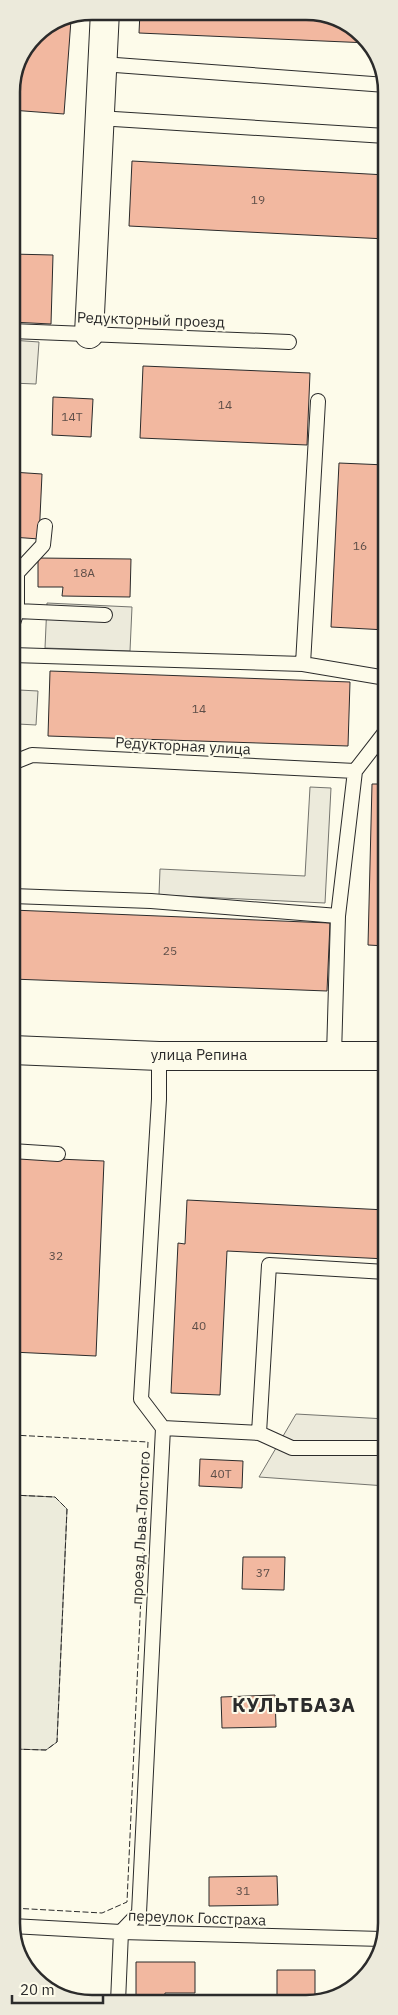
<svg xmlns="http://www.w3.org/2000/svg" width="398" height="2015" viewBox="0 0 398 2015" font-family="'IBM Plex Sans',sans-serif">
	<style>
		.green { fill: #ecebdb; stroke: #74746e }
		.parking { fill: #eceadb; stroke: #74746e }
		.building { fill: #f2b8a0; stroke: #2b2b2b }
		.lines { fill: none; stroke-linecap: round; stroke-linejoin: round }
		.lane-casing { stroke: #2b2b2b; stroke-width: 16 }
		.street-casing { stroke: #2b2b2b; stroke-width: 30 }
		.secondary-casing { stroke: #2b2b2b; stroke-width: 30 }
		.lane { stroke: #fdfbea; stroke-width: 14 }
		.street { stroke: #fdfbea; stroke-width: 28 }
		.secondary { stroke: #fdfbea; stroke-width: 28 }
		.fence { stroke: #2b2b2b; stroke-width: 1; stroke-dasharray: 6 2.5; stroke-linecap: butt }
		.labels { text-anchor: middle; stroke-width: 4; stroke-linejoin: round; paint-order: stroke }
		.number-label { font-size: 12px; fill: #5d4e48 }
		.street-label { font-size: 15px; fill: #2b2b2b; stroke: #fdfbea }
		.district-label { font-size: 20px; font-weight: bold; letter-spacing: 1px; fill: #2b2b2b; stroke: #fdfbea }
		.rim { fill: none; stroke: #2b2b2b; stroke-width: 2.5 }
	</style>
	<rect width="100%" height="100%" fill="#fdfbea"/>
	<path class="green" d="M12 1495 55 1497 67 1509 57 1742 46 1750 12 1749Z"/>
	<path class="parking" d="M11 340 39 342 36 384 11 383Z
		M47 603 132 607 130 651 45 648Z
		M19 690 38 691 36 725 18 724Z
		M12 777H17L12 879Z
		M310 787 331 788 325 903 159 895 160 869 305 876Z
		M296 1414 386 1419V1486L259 1477Z"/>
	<path class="building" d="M140 12 327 14 367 39 369 43 139 33Z
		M71 20 64 114 11 110V87L35 35Z
		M132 161 386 175V239L129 226Z
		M11 254 53 255 51 324 11 322Z
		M143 366 310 373 307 445 140 438Z
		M53 397 93 399 91 437 52 435Z
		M339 463 386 465V630L331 627Z
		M12 472 42 474 39 539 12 537Z
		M38 558 131 559 130 597 62 596 63 587H38Z
		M50 671 350 682 348 746 48 736Z
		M372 784H386V946L368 945Z
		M12 910 330 923 327 991 12 979Z
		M12 1157 104 1161 96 1356 12 1352Z
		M187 1200 386 1210V1259L227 1251 220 1395 171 1393 178 1243 185 1244Z
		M200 1459 243 1461 242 1488 199 1486Z
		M243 1557H285L284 1590 242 1589Z
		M275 1695 276 1727 222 1728 221 1697Z
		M277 1876 278 1905 209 1906V1877Z
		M136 1962H195V1993H165L164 2002H136Z
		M277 1970H315V2003H277Z"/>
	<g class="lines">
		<g class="lane-casing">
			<path id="lane" d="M102 64 386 85
				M98 118 386 136
				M11 331 289 342
				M318 401 303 664 386 678
				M17 611 105 615
				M12 626 17 611V573L43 545 45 526
				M12 655 303 664
				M12 763 32 755 355 771
				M12 896 151 901 338 916
				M334 1055 338 916 355 771 386 731
				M12 1151 58 1154
				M163 1428 259 1433 292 1448H386
				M259 1433 269 1265 386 1272
				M12 1926 121 1932 382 1939
				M118 2002 121 1932 139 1913 163 1428 141 1399 159 1099V1056"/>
		</g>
		<g class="street-casing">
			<path id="street" d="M89 334 105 11"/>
		</g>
		<g class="secondary-casing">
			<path id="secondary" d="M12 1050 159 1056H386"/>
		</g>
		<use href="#lane" class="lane"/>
		<use href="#street" class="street"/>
		<use href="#secondary" class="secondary"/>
		<path class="fence" d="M12 1435 148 1442 127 1902 102 1913 12 1908
			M12 1495 55 1497 67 1509 57 1742 46 1750 12 1749"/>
	</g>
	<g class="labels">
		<g class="number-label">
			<text x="258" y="204">19</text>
			<text x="225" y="409">14</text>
			<text x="72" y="421">14Т</text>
			<text x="360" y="550">16</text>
			<text x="84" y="577">18А</text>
			<text x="199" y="713">14</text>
			<text x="170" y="955">25</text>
			<text x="56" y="1260">32</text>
			<text x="199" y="1330">40</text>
			<text x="221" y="1478">40Т</text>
			<text x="263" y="1577">37</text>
			<text x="243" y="1895">31</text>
		</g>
		<g class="street-label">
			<text transform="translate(151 320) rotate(2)" y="5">Редукторный проезд</text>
			<text transform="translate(183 746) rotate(3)" y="5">Редукторная улица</text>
			<text x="199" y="1060">улица Репина</text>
			<text transform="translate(141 1528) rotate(-87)" y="5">проезд Льва Толстого</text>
			<text transform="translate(197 1918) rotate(2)" y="5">переулок Госстраха</text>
		</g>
		<g class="district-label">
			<text x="294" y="1712">КУЛЬТБАЗА</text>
		</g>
	</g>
	<path d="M0 0H398V2015H0ZM92 20H306A72 72 0 0 1 378 92V1923A72 72 0 0 1 306 1995H92A72 72 0 0 1 20 1923V92A72 72 0 0 1 92 20Z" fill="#eceadb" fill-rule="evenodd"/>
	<path class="rim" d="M92 20H306A72 72 0 0 1 378 92V1923A72 72 0 0 1 306 1995H92A72 72 0 0 1 20 1923V92A72 72 0 0 1 92 20Z"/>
	<path d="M12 1995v8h91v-8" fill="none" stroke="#2b2b2b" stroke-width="2.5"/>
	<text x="20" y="1995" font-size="15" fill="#2b2b2b" stroke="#fdfbea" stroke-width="4" paint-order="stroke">20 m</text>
</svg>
